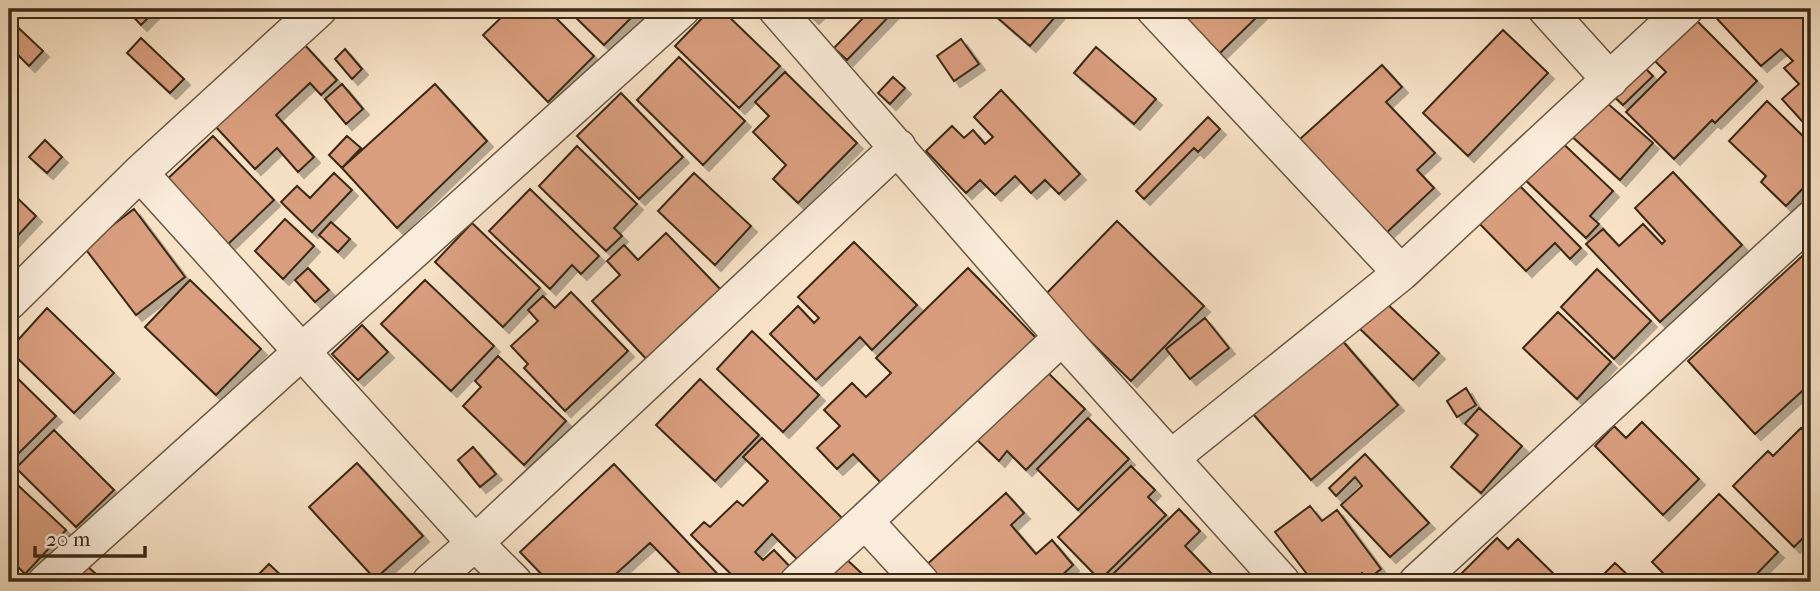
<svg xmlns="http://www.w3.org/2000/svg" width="1820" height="591" viewBox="0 0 1820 591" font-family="'IM FELL French Canon',serif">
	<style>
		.building { fill: #d99e7e; stroke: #3a2a16; stroke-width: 2; filter: url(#shadow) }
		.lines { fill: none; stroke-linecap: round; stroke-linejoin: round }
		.minor-casing { stroke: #695842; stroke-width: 38 }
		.minor { stroke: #faecda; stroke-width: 35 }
	</style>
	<defs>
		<filter id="shadow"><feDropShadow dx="6" dy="6" stdDeviation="0" flood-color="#0004"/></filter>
	</defs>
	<rect width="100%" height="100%" fill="#f7e2c6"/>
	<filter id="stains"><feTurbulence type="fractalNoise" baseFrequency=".00286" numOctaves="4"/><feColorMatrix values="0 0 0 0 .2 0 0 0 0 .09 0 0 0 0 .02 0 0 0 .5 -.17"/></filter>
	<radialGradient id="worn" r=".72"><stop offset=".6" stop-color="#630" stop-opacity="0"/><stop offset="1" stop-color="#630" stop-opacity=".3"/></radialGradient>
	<path class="building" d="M126 9H157L141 25Z
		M506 9H547L594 56 548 102 483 35 508 11Z
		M567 9H640L604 45Z
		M711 9H721L780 66 739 108 675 46Z
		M804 9H822L813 18Z
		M858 9H896L847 60 834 48 865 16Z
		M996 9H1062L1030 46 992 13Z
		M1174 9H1265L1218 55Z
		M1708 9H1811V131L1782 99 1799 84 1784 68 1793 61 1781 49 1761 66Z
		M1686 10 1757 81 1715 123 1712 120 1674 159 1626 112 1666 72 1645 51Z
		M9 19 43 51 29 66 9 46Z
		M1503 30 1548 73 1468 156 1423 113Z
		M141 38 184 79 170 93 127 53Z
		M961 39 979 64 954 81 937 56Z
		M303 43 337 80 321 95 310 83 276 115 314 157 298 172 277 148 255 169 215 126Z
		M1096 47 1156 99 1134 124 1074 73Z
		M345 49 362 69 352 79 335 59Z
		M679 57 745 121 703 165 637 100Z
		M1635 58 1653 76 1623 105 1605 88Z
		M1382 65 1402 87 1386 102 1435 153 1417 170 1434 188 1384 235 1336 183 1338 180 1300 139Z
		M785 72 857 143 798 203 773 179 786 165 753 132 769 116 755 102Z
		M893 77 905 88 890 104 878 93Z
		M342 84 363 109 346 124 325 99Z
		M435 84 487 141 397 228 342 168Z
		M1001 90 1080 174 1059 194 1045 180 1031 193 1015 176 995 195 980 180 966 193 926 151 952 126 964 138 973 130 985 144 993 137 974 117Z
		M621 93 683 157 639 199 577 136Z
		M1599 96 1653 143 1620 180 1567 132Z
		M1767 101 1811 144V180L1786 206 1761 182 1766 176 1729 141Z
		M1208 117 1220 129 1198 152 1194 148 1144 199 1136 191Z
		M1553 134 1613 191 1590 216 1599 224 1586 238 1517 172Z
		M213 136 274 200 222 250 161 185Z
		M347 136 361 148 342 168 329 155Z
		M45 140 62 157 47 173 29 157Z
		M577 146 637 204 614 228 622 236 606 251 539 186Z
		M1673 172 1742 245 1660 322 1586 244 1603 229 1619 246 1643 224 1662 244 1665 241 1635 208Z
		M334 173 352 190 312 232 281 202 297 186 310 198Z
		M694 173 751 226 715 265 658 211Z
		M1510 176 1581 248 1570 259 1555 243 1526 271 1471 215Z
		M530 189 599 256 581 274 572 265 550 289 489 231Z
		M9 190 36 216 9 245Z
		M134 209 185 277 136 315 84 247Z
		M285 219 314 246 283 279 255 251Z
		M1117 221 1204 306 1131 381 1044 296Z
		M331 222 350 239 338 252 319 235Z
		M472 223 540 288 503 327 435 262Z
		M666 233 724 293 650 363 592 301 620 275 607 261 624 245 638 260Z
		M854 242 917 305 872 350 860 337 816 380 770 334 798 306 814 323 819 318 798 297Z
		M1811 248V361L1806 366 1811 373V383L1755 434 1688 361Z
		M308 268 329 290 315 302 295 280Z
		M968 268 1038 340 885 487 853 454 837 469 817 448 840 426 824 410 852 383 866 397 891 373 876 358Z
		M1597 269 1651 321 1614 359 1561 307Z
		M190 280 261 349 216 395 145 327Z
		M425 280 494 346 451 391 381 324Z
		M571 292 628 351 565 411 524 368 528 364 511 346 538 321 528 310 543 296 555 308Z
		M1382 299 1439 353 1413 380 1356 325Z
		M47 308 114 373 74 413 9 350Z
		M1558 312 1611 362 1577 399 1523 348Z
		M1205 318 1229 348 1190 379 1166 349Z
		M362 325 388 352 358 380 332 354Z
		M752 331 819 395 783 432 717 369Z
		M1340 338 1398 405 1311 480 1253 414Z
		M498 356 566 421 524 465 463 406 481 387 475 381Z
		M1040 365 1085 409 1026 470 1007 451 999 461 972 435Z
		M9 370 56 416 13 459 9 455Z
		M700 379 759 435 715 481 656 425Z
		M1466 388 1476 405 1457 417 1447 401Z
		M1479 408 1522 446 1481 493 1451 467 1478 435 1465 424Z
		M1088 418 1129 459 1078 510 1037 469Z
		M1642 422 1699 479 1663 515 1595 446 1614 426 1626 438Z
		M1801 428 1811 438V530L1794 547 1733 486 1768 451 1773 456Z
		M54 430 114 490 76 527 16 468Z
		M762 438 846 522 803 565 772 534 755 552 763 560 774 550 794 571 782 582H739L691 535 704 522 710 527 737 501 743 506 768 481 743 457Z
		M473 447 496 474 480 487 458 460Z
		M1365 454 1429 523 1390 557 1341 505 1362 486 1355 477 1336 496 1329 488Z
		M357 463 423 536 375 579 309 507Z
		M614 464 725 582H688L650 543 607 582H549L520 552Z
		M1131 466 1155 490 1148 497 1166 515 1100 580 1058 537Z
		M9 477 66 530 25 574 9 558Z
		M1006 493 1024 513 1011 525 1036 554 1052 540 1073 565 1057 580 1059 582H935L923 568Z
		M1719 494 1778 552 1749 582H1672L1652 562Z
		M1310 506 1322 521 1337 510 1381 569 1367 580 1362 573 1350 582H1313L1275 532Z
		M1179 509 1200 531 1185 546 1211 573 1202 582H1113L1109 578Z
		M1497 538 1508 549 1518 539 1562 582H1453Z
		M844 557 871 582H822Z
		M1615 563 1635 582H1596Z
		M269 564 288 582H251Z
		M87 566 105 582H71Z
		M9 568 16 576 10 582H9Z"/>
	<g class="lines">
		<g class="minor-casing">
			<path id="minor" d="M776 9 1062 337 1282 582
				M1154 9 1401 273
				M1546 9 1610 80
				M140 173 475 543 514 582
				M9 302 140 173 319 9
				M1171 458 1401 273 1685 9
				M865 521 1062 337
				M46 582 682 9
				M430 582 475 543 898 147
				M798 582 865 521 921 582
				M1417 582 1811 219"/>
		</g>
		<use href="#minor" class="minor"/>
	</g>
	<rect width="1820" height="591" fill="none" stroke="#f7e2c6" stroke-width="35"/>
	<rect x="10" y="10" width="1799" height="570" fill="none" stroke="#3a2a16" stroke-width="3.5"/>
	<rect x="18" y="18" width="1785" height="556" fill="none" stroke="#3a2a16" stroke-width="2"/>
	<path d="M35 546v10h110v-10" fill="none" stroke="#3a2a16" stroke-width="3.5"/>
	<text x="46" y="546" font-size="21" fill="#3a2a16" stroke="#faecda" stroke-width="5" paint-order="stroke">20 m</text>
	<rect width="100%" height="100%" filter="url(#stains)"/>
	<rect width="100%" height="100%" fill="url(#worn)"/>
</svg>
